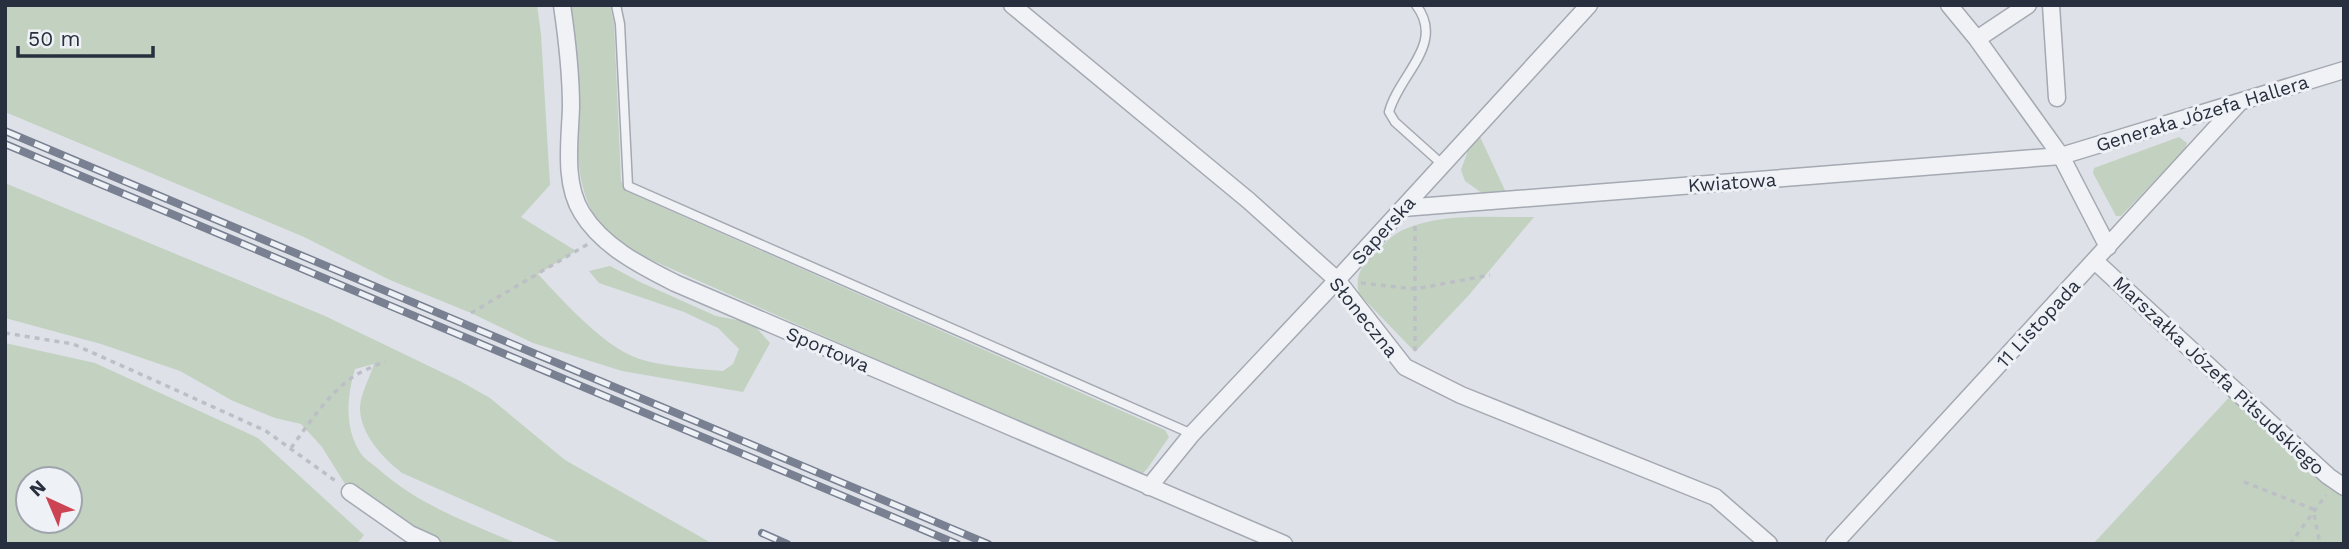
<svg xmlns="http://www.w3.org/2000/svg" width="2349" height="549" viewBox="0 0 2349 549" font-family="'Work Sans',sans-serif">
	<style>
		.green { fill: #c3d1c0; fill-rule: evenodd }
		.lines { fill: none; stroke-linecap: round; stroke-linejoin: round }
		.service-casing { stroke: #a4a9b2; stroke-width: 11 }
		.minor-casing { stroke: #a4a9b2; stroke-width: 19 }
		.path { stroke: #bdbfc6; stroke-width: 3.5; stroke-dasharray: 5 5; stroke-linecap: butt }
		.service { stroke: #f1f2f6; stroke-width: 8 }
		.minor { stroke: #f1f2f6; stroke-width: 16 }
		.rail-casing { stroke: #788091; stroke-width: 8 }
		.rail { stroke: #eef1f5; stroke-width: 5; stroke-dasharray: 16; stroke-linecap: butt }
		.labels { text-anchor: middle; stroke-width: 6; stroke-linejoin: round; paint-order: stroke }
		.street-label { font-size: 19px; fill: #282f3e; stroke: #eef1f5 }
	</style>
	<rect width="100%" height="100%" fill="#dee2e8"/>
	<path class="green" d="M5 5H537L541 34 550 185 521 217 576 251 538 274C562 300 600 342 632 356 654 366 699 369 723 371L733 364 739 349 718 328 684 312 599 283 589 271 610 266 640 282 716 316 752 323 770 343 743 392 622 371 533 343 471 313 390 280 304 237 5 112Z
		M570 5H610L614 24 621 181 626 191 1165 430 1169 437 1147 469 1143 473H1136L1118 466 640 255C621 244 605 232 593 213 571 175 578 112 576 70 575 48 572 27 570 5Z
		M1476 128 1509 199 1493 201 1465 181 1461 170Z
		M2179 137 2187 143 2185 149 2121 216H2116L2093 173 2094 168Z
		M5 183 325 316 460 381 490 398 565 460 713 544H563L402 473C383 458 360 434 360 408 360 395 370 377 374 364L355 369C347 396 344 427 360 452 363 458 371 463 376 467 418 505 467 522 518 544H433L350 492 322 447 301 424 275 418 233 401 180 371 101 344 5 318Z
		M1534 217 1469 295 1415 352 1359 294C1355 278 1360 267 1372 256 1382 246 1392 234 1405 229 1444 212 1493 218 1534 217Z
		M5 343 95 363 258 438 364 535 357 544H5ZM28 479H70V521H28Z
		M2235 391 2344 487V544H2093Z"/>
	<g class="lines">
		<g class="service-casing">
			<path id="service" d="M616 5 620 24 628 186 1192 434
				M1416 5C1446 44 1399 74 1389 112L1395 122 1443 165"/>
		</g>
		<g class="minor-casing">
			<path id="minor" d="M562 5C567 39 571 73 571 107 570 140 563 183 582 213 602 246 641 266 675 283L1284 544
				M1012 5 1248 200 1337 280 1405 367 1461 395 1715 497 1769 544
				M1949 5 1977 39 2061 156 2108 247
				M2051 5 2057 98
				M1977 39 2028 5
				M1403 208 2061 156 2344 70
				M2096 262 2328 476 2344 487
				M1149 487 1192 434 1337 280 1589 5
				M350 492 410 534 432 544
				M1834 544 2239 103"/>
		</g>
		<path class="path" d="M1415 226V352
			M1361 283 1415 289 1490 275
			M471 313 588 244
			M5 333 73 344 167 386 266 431 337 482
			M291 448C310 422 327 395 354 376 364 370 375 366 385 361
			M2244 482 2313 509 2320 544
			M2290 544 2326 495"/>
		<use href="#service" class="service"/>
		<use href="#minor" class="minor"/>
		<g class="rail-casing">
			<path id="rail" d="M5 131 988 544
				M5 144 957 544
				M762 533 787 544"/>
		</g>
		<use href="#rail" class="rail"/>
	</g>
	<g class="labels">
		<g class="street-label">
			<text transform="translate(2202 113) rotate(-17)" y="7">Generała Józefa Hallera</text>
			<text transform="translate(1732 182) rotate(-4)" y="7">Kwiatowa</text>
			<text transform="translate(1383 230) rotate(-48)" y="7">Saperska</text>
			<text transform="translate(1364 317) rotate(51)" y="7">Słoneczna</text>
			<text transform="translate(2038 323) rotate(-47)" y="7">11 Listopada</text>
			<text transform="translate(828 349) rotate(23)" y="7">Sportowa</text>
			<text transform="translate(2219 375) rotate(43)" y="7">Marszałka Józefa Piłsudskiego</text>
		</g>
	</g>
	<rect width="2349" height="549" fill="none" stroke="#282f3e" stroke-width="14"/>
	<g transform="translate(49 500) rotate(316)"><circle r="33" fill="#eef1f5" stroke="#9fa3ac" stroke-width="2"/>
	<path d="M0-5L12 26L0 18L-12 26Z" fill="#cc4453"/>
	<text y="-10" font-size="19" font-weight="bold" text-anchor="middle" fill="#282f3e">N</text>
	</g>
	<path d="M18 46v10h135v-10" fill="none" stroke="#282f3e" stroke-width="3.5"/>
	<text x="28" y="46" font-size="21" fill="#282f3e" stroke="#eef1f5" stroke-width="5" paint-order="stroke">50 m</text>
</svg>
